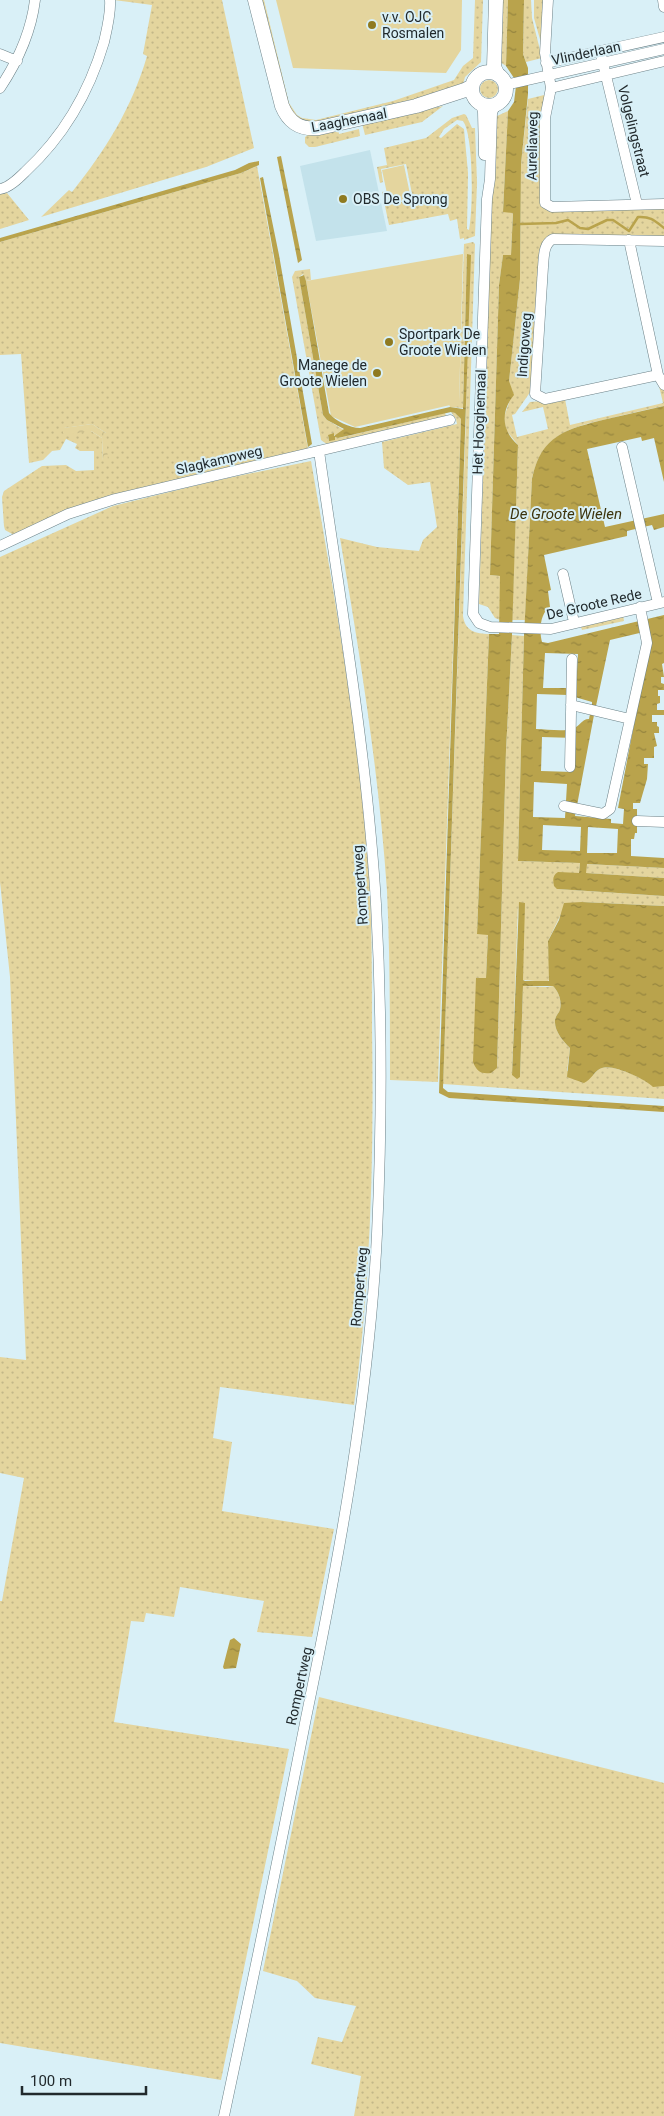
<svg xmlns="http://www.w3.org/2000/svg" width="664" height="2116" viewBox="0 0 664 2116" font-family="Roboto,sans-serif">
	<style>
		.built { fill: #c3e2eb }
		.grass { fill: url(#grass-dots); fill-rule: evenodd }
		.forest { fill: url(#forest-crowns) }
		.garden { fill: #e4d59e }
		.water { fill: url(#water-ripples); fill-rule: evenodd }
		.lines { fill: none; stroke-linecap: round; stroke-linejoin: round }
		.stream { stroke: #b9a34c; stroke-width: 2.5 }
		.street-casing { stroke: #6d8288; stroke-width: 11 }
		.secondary-casing { stroke: #6d8288; stroke-width: 15 }
		.street { stroke: #fff; stroke-width: 10 }
		.secondary { stroke: #fff; stroke-width: 14 }
		.poi-dot { fill: #8f7a20; stroke: #d9f0f7; stroke-width: 2 }
		.labels { text-anchor: middle; stroke-width: 4; stroke-linejoin: round; paint-order: stroke }
		.poi-label { font-size: 14px; fill: #21292c; stroke: #d9f0f7; text-anchor: start }
		.street-label { font-size: 14px; fill: #21292c; stroke: #d9f0f7 }
		.water-label { font-size: 15px; font-style: italic; fill: #3d340d; stroke: #d9f0f7 }
	</style>
	<defs>
		<pattern id="grass-dots" width="8" height="8" patternUnits="userSpaceOnUse" patternTransform="scale(1.25)"><rect width="8" height="8" fill="#e4d59e"/><path d="M2 2h.1M6 6h.1" fill="none" stroke="#c3b788" stroke-width="1.8" stroke-linecap="round"/></pattern>
		<pattern id="forest-crowns" width="20" height="18" patternUnits="userSpaceOnUse" patternTransform="scale(1.25)"><rect width="20" height="18" fill="#e4d59e"/><path d="M2 6a3 3 0 1 1 6 0M12 15a3 3 0 1 1 6 0" fill="none" stroke="#c3b788"/></pattern>
		<pattern id="water-ripples" width="26" height="14" patternUnits="userSpaceOnUse" patternTransform="scale(1.25)"><rect width="26" height="14" fill="#b9a34c"/><path d="M2 4q2-2 4 0t4 0M15 11q2-2 4 0t4 0" fill="none" stroke="#96853f"/></pattern>
	</defs>
	<rect width="100%" height="100%" fill="#d9f0f7"/>
	<path class="built" d="M370 150 387 231 316 241 300 166Z"/>
	<path class="grass" d="M114 0H222L254 148 206 167 41 217 69 190 72 192C105 151 132 108 147 56L143 54 152 5Z
		M259 0H264L289 103 297 115 302 118 316 120 393 101 454 80 463 66 473 58 475 0H483L481 62 465 77 462 88 309 124 289 112Z
		M498 0H508L506 66 500 62Z
		M524 0H531L532 18 542 58 526 62 523 54Z
		M534 0H546L543 50 534 18Z
		M480 89a9 9 0 1 1 18 0a9 9 0 1 1-18 0Z
		M544 95 545 100V204L664 206V238L551 235 533 388 515 414 512 415 517 437 548 429 543 407 522 412 530 402 565 399 570 425 663 403 659 386 664 390V406C645 410 626 414 607 419 568 428 541 435 532 479L525 620H512L518 445 506 430 504 417 510 400 509 381 520 279 521 164 528 99Z
		M443 106 422 122 365 135 362 123Z
		M508 111 503 212H513L511 255H503L499 285 490 575 500 576V620L495 618 488 607 479 604 494 127H497V116Z
		M464 114 466 115 472 128H475L477 183 475 236 464 240V238L460 239 457 219 450 221 448 214 389 225 382 192 385 191 388 205 413 199 406 164 381 169 383 182 380 183 377 167 387 165 384 148 426 138 452 118ZM457 120 463 121C474 136 473 211 469 230L467 229 468 173 464 129 457 124 441 138 439 137 444 129Z
		M338 128 339 134 359 129 360 136 315 147H309L305 143V137L308 135Z
		M257 166 308 449 118 495 14 535 5 530 4 526 2 497 4 491 42 466 66 465 76 471 94 470V451H80L75 448 77 444 66 439 60 450 52 451 43 460 29 463 21 354 0 355V242L241 173ZM92 424 106 433 103 461 102 438 91 431 64 428Z
		M7 193 29 220 0 229V194Z
		M473 242 475 244 463 616C465 631 476 634 489 634L477 934H488L486 978H476L497 1068 506 750 512 635 524 636 518 861 580 863 579 873 557 889 664 896V906L582 902 563 910 548 941 550 979 547 982 523 980 518 905 512 1075 520 1077 523 986 547 987 553 986C559 992 563 1003 559 1012 557 1015 556 1016 555 1020 554 1031 563 1041 570 1048L567 1071 593 1075C595 1073 598 1069 602 1068 613 1064 645 1079 653 1086H664V1099L443 1084 466 417 467 255 463 408 450 407 449 404 459 402 464 244Z
		M310 269 311 280 306 281 303 274 299 277 323 415 327 420 344 430 338 435H328L329 441 335 437 339 438 445 413 446 416 328 445 321 440 292 277 295 271Z
		M451 412 455 413 461 419 438 1082 390 1080C390 1017 390 954 387 891 379 773 360 655 340 538L377 547 419 551 423 540 437 527 430 482 408 485 384 468 382 442 457 424 456 419Z
		M311 461C334 592 357 724 368 857 372 915 372 972 372 1029 374 1155 371 1281 354 1405L220 1387 213 1438 232 1442 222 1511 334 1529 312 1637 257 1632 264 1601 180 1587 174 1617 146 1613 144 1622 131 1621 114 1722 289 1749 221 2080 0 2043V1601H2L24 1478 0 1473V1357L26 1360 10 977 0 882V557L113 506 214 481Z
		M623 615 624 621 582 630 581 627Z
		M586 864 664 868V878L585 873Z
		M319 1697 664 1783V2116H354L361 2076 311 2064 318 2037 342 2042 356 2006 315 1998 297 1981 263 1971Z"/>
	<path class="forest" d="M92 424 106 433 108 461H103L102 438 91 431 66 435 63 433V428Z"/>
	<path class="garden" d="M276 0H462L461 50 446 73 293 68Z
		M404 165 411 199 389 203 382 170Z
		M463 254 459 403 355 427 331 416 306 281Z"/>
	<path class="water" d="M508 0H524L523 54 528 68V94L521 164 520 279 509 381 514 395C500 412 502 431 518 445L512 635 506 750 497 1068 491 1073C481 1074 477 1072 473 1062L476 978H486L488 935 477 934 489 634H499L500 576 490 575 499 285 503 255H511L513 213 503 212 508 111 514 102 516 86 514 78 506 66Z
		M281 156 302 260 298 263 277 157Z
		M259 161V165L241 173 0 242V238L235 170 249 163Z
		M263 177 279 255 312 444 308 447 260 178Z
		M467 254 471 255 443 1088 448 1092 664 1106V1112L449 1098 439 1093 461 419 455 413 451 412 338 438 335 437V440L329 441 328 435 334 433V436L344 429 327 420 323 415 299 277 304 275 306 281 329 413C335 421 350 428 360 428L450 407 463 409Z
		M664 406V482L654 438 642 441 641 437 587 449 605 527 664 514V527L654 530 652 525 627 531V536L544 555 551 590 548 591 550 607C540 613 539 631 542 642L548 643 664 615V663L662 664 664 677H661V683L664 684V690H658V696H660V703L657 704V710H664V715H652V722H657V726L659 727V733H654L657 746 654 747V758H644V764H648L647 779 640 803H633V809H637V833H635L634 839H631V856L664 858V868L587 864 586 873 664 878V896L557 889 554 886C553 880 552 876 558 872L579 873 580 863 518 861 524 636 532 479C541 434 567 429 607 419 626 415 645 410 664 406ZM648 631 650 641 618 808 624 809 623 824 611 823V819L575 816 594 715 590 714 589 719C581 719 580 727 572 729 561 732 547 729 536 729L537 694 568 695 592 702V705L596 706 610 640ZM545 653 578 654 576 688H543ZM542 737 575 738 573 772 541 771ZM534 782 567 784 565 818 533 817ZM543 825 581 827 580 851 542 850ZM588 827 618 829 617 853H587Z
		M519 902 525 903 523 980 525 981H549L548 941 559 920 564 903 582 902 664 906V1086L653 1087C645 1079 613 1064 602 1068 595 1070 591 1080 584 1083L567 1077 570 1048C563 1041 554 1031 555 1020 556 1016 557 1015 559 1012 563 1003 559 992 553 986H523L520 1077 517 1079 512 1075Z
		M234 1638 241 1644 236 1668 224 1669 223 1667 230 1640Z"/>
	<g class="lines">
		<path class="stream" d="M520 224 556 223 568 220 580 228 588 229 607 220H613L629 231 638 217C650 216 655 221 664 228"/>
		<g class="street-casing">
			<path id="street" d="M548 0 545 53 551 88 545 118V203L552 207 664 204
				M663 0 664 7
				M600 51 637 204
				M0 54 17 61
				M546 63 664 37
				M505 85 664 49
				M0 88C18 61 31 33 35 0
				M551 88 664 61
				M481 104 483 112 484 155
				M495 105 492 113 490 179 487 199 473 614 479 623 490 627 551 629 664 602
				M0 189C9 188 19 178 25 172 64 136 89 93 104 42 107 29 111 13 110 0
				M629 240 658 375
				M664 241 553 239C543 244 544 257 543 267L535 394 545 399 658 375 664 385
				M622 447 658 603
				M0 546 68 514 115 499 450 420
				M563 574 574 622
				M571 705 630 719
				M570 767 572 659
				M564 806 603 814 610 809 647 643 640 607
				M637 821 664 822
				M224 2116C252 1984 280 1851 306 1718 339 1558 369 1397 377 1234 382 1125 382 1012 376 904 367 752 340 601 319 451"/>
		</g>
		<g class="secondary-casing">
			<path id="secondary" d="M255 0 282 106C289 123 300 130 319 128L416 106 465 90 472 86
				M496 0 494 67 498 75
				M472 89a17 17 0 1 1 34 0a17 17 0 1 1-34 0Z"/>
		</g>
		<use href="#street" class="street"/>
		<use href="#secondary" class="secondary"/>
	</g>
	<g class="poi-dot">
		<circle cx="372" cy="25" r="5"/>
		<circle cx="343" cy="199" r="5"/>
		<circle cx="389" cy="342" r="5"/>
		<circle cx="377" cy="373" r="5"/>
	</g>
	<g class="labels">
		<g class="poi-label">
			<text x="382" y="22">v.v. OJC<tspan x="382" dy="16">Rosmalen</tspan></text>
			<text x="353" y="204">OBS De Sprong</text>
			<text x="399" y="339">Sportpark De<tspan x="399" dy="16">Groote Wielen</tspan></text>
			<text x="367" y="370" text-anchor="end">Manege de<tspan x="367" dy="16">Groote Wielen</tspan></text>
		</g>
		<g class="street-label">
			<text transform="translate(586 53) rotate(-12)" y="5">Vlinderlaan</text>
			<text transform="translate(349 120) rotate(-11)" y="5">Laaghemaal</text>
			<text transform="translate(634 131) rotate(76)" y="5">Volgelingstraat</text>
			<text transform="translate(532 146) rotate(-89)" y="5">Aureliaweg</text>
			<text transform="translate(524 345) rotate(-86)" y="5">Indigoweg</text>
			<text transform="translate(479 422) rotate(-88)" y="5">Het Hooghemaal</text>
			<text transform="translate(219 460) rotate(-13)" y="5">Slagkampweg</text>
			<text transform="translate(594 604) rotate(-13)" y="5">De Groote Rede</text>
			<text transform="translate(360 885) rotate(-94)" y="5">Rompertweg</text>
			<text transform="translate(359 1287) rotate(-85)" y="5">Rompertweg</text>
			<text transform="translate(299 1686) rotate(-78)" y="5">Rompertweg</text>
		</g>
		<g class="water-label">
			<text x="566" y="519">De Groote Wielen</text>
		</g>
	</g>
	<path d="M22 2086v8h124v-8" fill="none" stroke="#21292c" stroke-width="2.5"/>
	<text x="30" y="2086" font-size="15" fill="#21292c" stroke="#d9f0f7" stroke-width="4" paint-order="stroke">100 m</text>
</svg>
